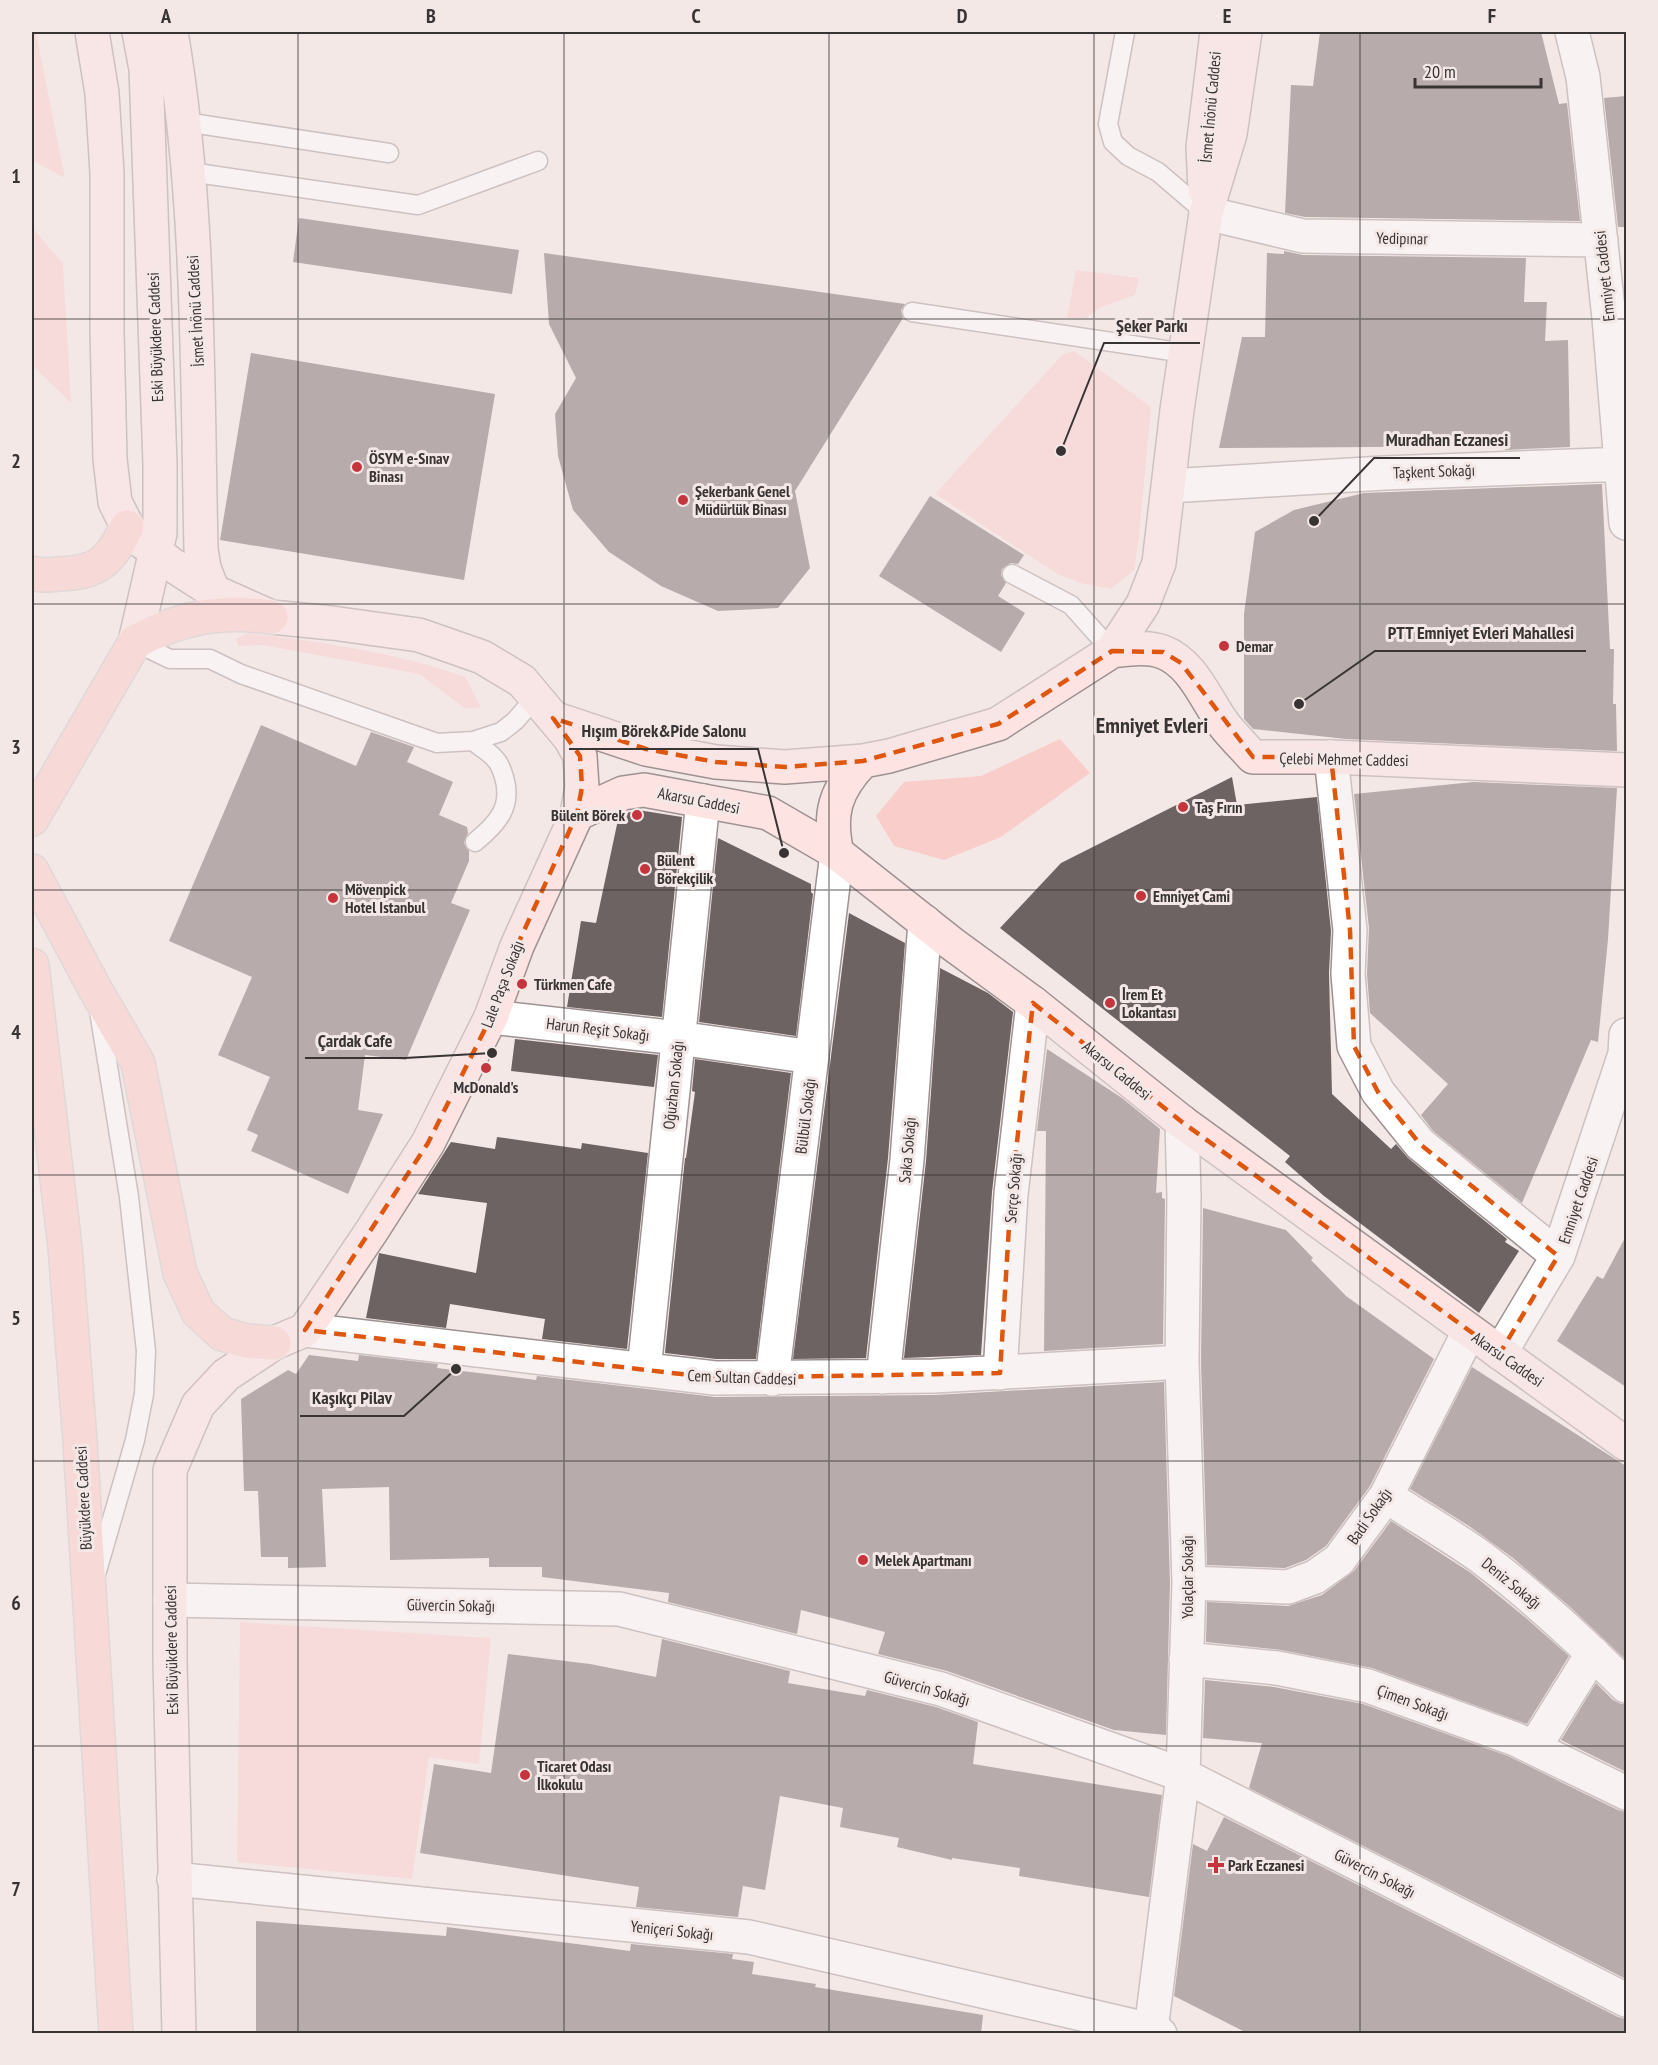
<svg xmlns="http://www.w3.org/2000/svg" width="1658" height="2065" viewBox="0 0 1658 2065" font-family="'PT Sans Narrow',sans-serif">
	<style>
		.green { fill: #f9cdca }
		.building { fill: #6d6362 }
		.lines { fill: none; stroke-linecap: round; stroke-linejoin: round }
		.lane-casing { stroke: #9d9292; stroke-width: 21 }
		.street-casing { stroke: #9d9292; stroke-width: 36 }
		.secondary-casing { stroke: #9d9292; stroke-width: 36 }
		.primary-casing { stroke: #c8c6c6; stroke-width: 36 }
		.lane { stroke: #fff; stroke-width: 18 }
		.street { stroke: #fff; stroke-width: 33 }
		.secondary { stroke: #fde3e2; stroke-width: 33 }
		.primary { stroke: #fbc8c5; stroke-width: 33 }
		.marked { fill: none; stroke: #df570e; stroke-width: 4.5; stroke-dasharray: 12 8; stroke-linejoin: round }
		.grid { fill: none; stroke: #393434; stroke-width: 1.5; stroke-opacity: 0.55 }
		.poi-dot { fill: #c4353d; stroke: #f4e8e7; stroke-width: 2 }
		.labels { text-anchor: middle; stroke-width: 6; stroke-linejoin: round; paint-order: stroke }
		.street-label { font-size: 16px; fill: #393434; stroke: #f4e8e7 }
		.poi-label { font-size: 16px; font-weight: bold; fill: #393434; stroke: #f4e8e7; text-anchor: start }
		.district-label { font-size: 22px; font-weight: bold; fill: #393434; stroke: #f4e8e7 }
		.leader { fill: none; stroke: #393434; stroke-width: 2 }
		.callout-dot { fill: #393434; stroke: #f4e8e7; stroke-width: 2 }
		.callout-label { font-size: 18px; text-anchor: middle; font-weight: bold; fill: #393434; stroke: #f4e8e7; stroke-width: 6; stroke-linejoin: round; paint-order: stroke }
		.neatline { fill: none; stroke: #393434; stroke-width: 2 }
		.grid-label { font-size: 20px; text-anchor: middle; font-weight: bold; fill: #393434 }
	</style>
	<rect width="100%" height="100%" fill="#f4e8e7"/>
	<path class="green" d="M32 32H36L65 178 32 160Z
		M32 227 63 264 71 403 32 365Z
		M1076 270 1139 278 1135 295 1099 308 1086 318H1067Z
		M1074 351 1151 407 1139 537 1134 570 1111 589 1080 583 1056 573 935 494 1062 355Z
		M248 633C321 642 396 652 465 677L481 707 466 709 419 674 263 645 238 646 236 639Z
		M1060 739 1090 773 1001 837 944 860 894 846 876 816 904 782 981 776Z
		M240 1622 491 1638 479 1764 429 1757 412 1879 237 1862Z"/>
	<path class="building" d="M1320 32H1541L1559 104 1567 103 1580 221 1305 217 1285 213 1291 85 1313 86Z
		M1626 96V227H1618L1604 98Z
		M299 218 519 250 512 294 293 262Z
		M1284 251 1303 255 1526 258 1524 302H1547L1545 341 1568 340 1570 447 1505 450V446L1219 448 1242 337H1265L1267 253 1284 254Z
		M544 253 905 304 901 310 903 318 795 491 810 568 778 608 718 611 661 586 609 552 573 510 558 456 555 414 576 378 549 324Z
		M251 353 495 394 464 580 220 540Z
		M1602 484 1610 649H1614L1613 704H1616L1617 751 1346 739 1253 729 1244 719V614L1255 532 1294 510 1364 493Z
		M930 496 1024 555 1018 564 1011 563 1002 569 1001 575 1006 583 998 596 1025 613 1001 652 879 576Z
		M261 725 356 766 371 732 414 747 407 762 453 782 439 815 467 827 468 833 464 843 469 851V861L451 903 470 910 406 1060 365 1055 358 1110 383 1114 348 1194 251 1151 258 1135 247 1130 270 1077 218 1055 252 977 169 941Z
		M1232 777 1237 805 1317 797 1331 931 1329 973 1332 1094 1391 1149 1396 1144 1408 1158 1507 1239 1505 1242 1519 1251 1479 1313 1324 1196 1285 1162 1290 1156 1000 928 1061 863Z
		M1473 782 1617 788 1608 939 1598 1042 1591 1040 1522 1203 1433 1131 1421 1115 1448 1084 1370 1013 1367 974 1369 928 1354 794Z
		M638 810 682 817 662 1017 567 1007 581 921 596 923 619 815Z
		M718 838 811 884V892L813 894 796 1036 699 1022Z
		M849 913 905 943 888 1158 866 1358 793 1359Z
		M940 968 988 993 1013 1012 992 1192 981 1355 904 1358 926 1161Z
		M515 1039 658 1055 654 1087 511 1071Z
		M1047 1049 1122 1098 1160 1129 1156 1193 1162 1192V1198L1165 1199 1163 1344 1044 1351 1046 1131H1037Z
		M695 1059 791 1073 756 1359H716L665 1353 685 1158H686L695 1092 692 1091Z
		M497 1137 581 1149 582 1143 648 1153 627 1349 542 1339 545 1319 450 1304 446 1328 366 1318 379 1253 476 1273 487 1203 418 1194 451 1142 495 1149Z
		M1203 1208 1286 1230 1313 1258 1311 1260 1346 1296 1434 1359 1370 1486 1326 1546 1306 1560 1285 1568 1207 1565 1201 1362Z
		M1626 1236V1387L1557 1341 1597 1276 1603 1279Z
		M309 1355 358 1361 359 1355 438 1364 437 1368 536 1380 537 1376 715 1397 935 1395 1164 1382 1170 1583 1166 1735 1114 1730 947 1671 878 1654 885 1632 801 1610 797 1634 668 1602 669 1593 542 1577V1567H489V1558L390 1560 389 1487 322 1489 326 1567 288 1568V1557H261L258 1491H244L241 1399 288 1370 296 1374Z
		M1472 1367 1626 1466V1660L1569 1606 1513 1558 1469 1526 1410 1489Z
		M1391 1521 1471 1573 1526 1618 1569 1656 1527 1724 1372 1668 1281 1650 1206 1642 1207 1602 1288 1606 1322 1595 1354 1571Z
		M662 1639 790 1671 788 1683 865 1696 867 1690 936 1707 978 1722 973 1764 1162 1795 1149 1897 1019 1876 1020 1868 952 1858V1860L897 1847 899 1838 840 1827 843 1808 780 1796 765 1890 743 1886 738 1917 636 1907 639 1887 420 1853 434 1764 491 1773 508 1654 590 1664 656 1677Z
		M1205 1680 1274 1687 1363 1704 1508 1756 1618 1810 1626 1812V1979L1249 1788 1262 1743 1203 1738Z
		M1596 1683 1613 1700 1621 1704H1626V1772L1561 1740Z
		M1224 1817 1618 2017 1626 2019V2034H1249L1174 1996 1193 1844 1207 1851Z
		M256 1921 446 1936 447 1927 630 1951 631 1944 733 1954 732 1959 754 1962 752 1974 816 1984 815 1987 983 2015 981 2034H256Z"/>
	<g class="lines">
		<g class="lane-casing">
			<path id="lane" d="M1125 32 1108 124 1113 142 1128 156 1158 172 1206 213
				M185 122 389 153
				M190 172 418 205 538 161
				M912 312 1185 353
				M1012 574 1071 605 1112 651
				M135 642 170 659H210L241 674 437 743 473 741 501 732 515 721 536 697
				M473 741C480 747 490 752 496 760 500 764 502 771 504 777 513 807 497 824 475 842
				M97 1571 135 1440 144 1394 146 1351 129 1197 99 1011"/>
		</g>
		<g class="street-casing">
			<path id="street" d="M1572 32 1583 77 1609 318 1626 523
				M1206 213 1303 236 1601 240
				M1169 486 1384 473 1626 464
				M1331 757 1350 930 1348 974 1354 1046 1378 1092 1420 1144 1558 1256
				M491 1017 678 1038 812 1057
				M305 1330 715 1378 934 1376 1182 1362
				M1500 1353 1558 1256 1625 1054 1626 1035
				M644 1370 703 801
				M1000 1373 1011 1194 1033 1003
				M883 1377 907 1160 925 922
				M772 1379 837 853
				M1386 1496C1418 1517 1452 1536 1482 1558 1534 1597 1581 1641 1626 1686
				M1189 1583 1288 1587 1315 1577 1339 1560 1386 1496 1469 1332
				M170 1600 619 1609 941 1689 1183 1775 1626 2000
				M1186 1659 1277 1668 1368 1686 1515 1739 1626 1793
				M1534 1748 1593 1653
				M174 1879 749 1937 1151 2030 1160 2034
				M1151 2030 1183 1775 1189 1583 1182 1362 1184 1196 1182 1122"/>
		</g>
		<g class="secondary-casing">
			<path id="secondary" d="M92 32 102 93 107 173V331L110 459 115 502 130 532 171 564 213 591 271 617 332 623 419 635 482 657 522 681 570 738 580 756 582 787 577 814 517 946 491 1017 428 1143 371 1232 305 1330 274 1343 226 1375 198 1405 170 1470V1662L179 2034
				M171 32C200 202 197 377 201 549L204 568 213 591
				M1205 190 1203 147 1217 32
				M135 642 160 533V464L146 69 139 32
				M1112 651C1129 649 1147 646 1163 652 1194 664 1206 701 1225 726 1234 737 1244 747 1253 757H1331L1626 770
				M553 718 646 749 716 762 785 767 863 761 889 756 998 724 1112 651 1143 604 1159 563 1177 410 1206 213 1230 134 1245 32
				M577 814 623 793 644 790 768 813 837 853 951 943 1033 1003 1182 1122 1626 1444
				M837 853C828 814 835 790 863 761"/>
		</g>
		<g class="primary-casing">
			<path id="primary" d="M32 573C41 576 50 575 59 574 100 572 109 562 127 527
				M32 819 135 642C182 617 219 610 271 617
				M32 871 95 989 138 1063 180 1273 198 1312 222 1334 247 1341 274 1343
				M32 965 65 1247 80 1441 116 2034"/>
		</g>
		<use href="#lane" class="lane"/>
		<use href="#street" class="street"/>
		<use href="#secondary" class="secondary"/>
		<use href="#primary" class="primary"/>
	</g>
	<path d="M0 0H1658V2065H0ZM1112 651 1163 652 1181 663 1253 757H1331L1350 930 1354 1046 1378 1092 1420 1144 1558 1256 1500 1353 1182 1122 1033 1003 1011 1194 1000 1373 715 1378 305 1330 428 1143 491 1017 517 946 577 814 582 787 580 756 553 718 646 749 716 762 785 767 863 761 998 724Z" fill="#f4e8e7" fill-opacity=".55" fill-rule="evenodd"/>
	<path class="marked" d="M1112 651 1163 652 1181 663 1253 757H1331L1350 930 1354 1046 1378 1092 1420 1144 1558 1256 1500 1353 1182 1122 1033 1003 1011 1194 1000 1373 715 1378 305 1330 428 1143 491 1017 517 946 577 814 582 787 580 756 553 718 646 749 716 762 785 767 863 761 998 724Z"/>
	<path class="grid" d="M298 32V2034M564 32V2034M829 32V2034M1094 32V2034M1360 32V2034M32 319H1626M32 604H1626M32 890H1626M32 1175H1626M32 1461H1626M32 1746H1626"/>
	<g class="poi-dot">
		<circle cx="357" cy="467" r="6"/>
		<circle cx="683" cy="500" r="6"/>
		<circle cx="1224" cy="646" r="6"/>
		<circle cx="1183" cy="807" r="6"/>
		<circle cx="637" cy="815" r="6"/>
		<circle cx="645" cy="869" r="6"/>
		<circle cx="1141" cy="896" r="6"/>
		<circle cx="333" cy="898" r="6"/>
		<circle cx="522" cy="984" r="6"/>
		<circle cx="1110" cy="1003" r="6"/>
		<circle cx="486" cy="1068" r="6"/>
		<circle cx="863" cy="1560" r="6"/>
		<circle cx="525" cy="1775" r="6"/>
		<path d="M1213 1856h6v6h6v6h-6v6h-6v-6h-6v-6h6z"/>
	</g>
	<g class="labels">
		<g class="street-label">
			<text transform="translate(1210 107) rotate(-85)" y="6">İsmet İnönü Caddesi</text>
			<text transform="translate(1402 238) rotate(1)" y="6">Yedipınar</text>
			<text transform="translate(1604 276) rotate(-96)" y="6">Emniyet Caddesi</text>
			<text transform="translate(195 311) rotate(-93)" y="6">İsmet İnönü Caddesi</text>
			<text transform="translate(155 337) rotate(-92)" y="6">Eski Büyükdere Caddesi</text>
			<text transform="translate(1434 471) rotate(-2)" y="6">Taşkent Sokağı</text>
			<text transform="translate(1344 759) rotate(1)" y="6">Çelebi Mehmet Caddesi</text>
			<text transform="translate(699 800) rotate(11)" y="6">Akarsu Caddesi</text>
			<text transform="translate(502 984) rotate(-69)" y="6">Lale Paşa Sokağı</text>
			<text transform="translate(598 1029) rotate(7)" y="6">Harun Reşit Sokağı</text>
			<text transform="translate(1117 1070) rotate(39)" y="6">Akarsu Caddesi</text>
			<text transform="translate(673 1085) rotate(-84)" y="6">Oğuzhan Sokağı</text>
			<text transform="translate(805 1116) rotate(-83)" y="6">Bülbül Sokağı</text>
			<text transform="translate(907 1150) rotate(-85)" y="6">Saka Sokağı</text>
			<text transform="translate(1013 1188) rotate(-85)" y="6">Serçe Sokağı</text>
			<text transform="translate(1578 1200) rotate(-71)" y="6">Emniyet Caddesi</text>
			<text transform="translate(1508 1359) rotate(35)" y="6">Akarsu Caddesi</text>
			<text transform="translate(742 1377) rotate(2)" y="6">Cem Sultan Caddesi</text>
			<text transform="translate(83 1498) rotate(-93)" y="6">Büyükdere Caddesi</text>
			<text transform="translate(1369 1516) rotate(-55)" y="6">Badi Sokağı</text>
			<text transform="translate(1187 1577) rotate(-90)" y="6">Yolaçlar Sokağı</text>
			<text transform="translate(1512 1583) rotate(39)" y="6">Deniz Sokağı</text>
			<text transform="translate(451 1605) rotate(1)" y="6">Güvercin Sokağı</text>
			<text transform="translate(171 1650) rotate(-91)" y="6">Eski Büyükdere Caddesi</text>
			<text transform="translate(927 1688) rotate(16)" y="6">Güvercin Sokağı</text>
			<text transform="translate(1413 1702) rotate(20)" y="6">Çimen Sokağı</text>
			<text transform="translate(1375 1873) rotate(27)" y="6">Güvercin Sokağı</text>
			<text transform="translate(672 1930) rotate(6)" y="6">Yeniçeri Sokağı</text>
		</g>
		<g class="poi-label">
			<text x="369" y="464">ÖSYM e-Sınav<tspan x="369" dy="18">Binası</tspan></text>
			<text x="695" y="497">Şekerbank Genel<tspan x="695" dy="18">Müdürlük Binası</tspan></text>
			<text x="1236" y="652">Demar</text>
			<text x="1195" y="813">Taş Fırın</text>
			<text x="625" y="821" text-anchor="end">Bülent Börek</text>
			<text x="657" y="866">Bülent<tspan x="657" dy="18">Börekçilik</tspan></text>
			<text x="345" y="895">Mövenpick<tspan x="345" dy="18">Hotel Istanbul</tspan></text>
			<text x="1153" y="902">Emniyet Cami</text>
			<text x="534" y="990">Türkmen Cafe</text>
			<text x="1122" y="1000">İrem Et<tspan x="1122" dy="18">Lokantası</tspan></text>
			<text x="486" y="1093" text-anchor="middle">McDonald's</text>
			<text x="875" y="1566">Melek Apartmanı</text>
			<text x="537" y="1772">Ticaret Odası<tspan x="537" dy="18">İlkokulu</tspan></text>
			<text x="1228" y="1871">Park Eczanesi</text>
		</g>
		<g class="district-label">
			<text x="1152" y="733">Emniyet Evleri</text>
		</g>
	</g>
	<path class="leader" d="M1061 451L1104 343H1200M1314 521L1374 458H1520M1299 704L1375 651H1586M784 853L758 749H569M492 1053L405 1058H305M456 1369L404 1416H300"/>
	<g class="callout-dot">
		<circle cx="1061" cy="451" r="6"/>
		<circle cx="1314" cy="521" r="6"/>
		<circle cx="1299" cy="704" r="6"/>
		<circle cx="784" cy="853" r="6"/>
		<circle cx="492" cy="1053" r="6"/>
		<circle cx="456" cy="1369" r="6"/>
	</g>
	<g class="callout-label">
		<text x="1152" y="332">Şeker Parkı</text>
		<text x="1447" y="446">Muradhan Eczanesi</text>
		<text x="1481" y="639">PTT Emniyet Evleri Mahallesi</text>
		<text x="664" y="737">Hışım Börek&amp;Pide Salonu</text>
		<text x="355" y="1047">Çardak Cafe</text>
		<text x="352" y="1404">Kaşıkçı Pilav</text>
	</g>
	<rect width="1658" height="2065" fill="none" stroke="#f4e8e7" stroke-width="66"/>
	<path d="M1415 78v9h126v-9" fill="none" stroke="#393434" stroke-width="3"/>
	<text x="1424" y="78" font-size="18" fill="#393434" stroke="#f4e8e7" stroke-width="4.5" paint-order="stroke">20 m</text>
	<rect x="33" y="33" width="1592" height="1999" class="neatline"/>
	<g class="grid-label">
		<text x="166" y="23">A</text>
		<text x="431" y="23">B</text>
		<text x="696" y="23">C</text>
		<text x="962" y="23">D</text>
		<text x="1227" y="23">E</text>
		<text x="1492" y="23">F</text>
		<text x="16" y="183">1</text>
		<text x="16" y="468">2</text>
		<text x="16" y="754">3</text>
		<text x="16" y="1039">4</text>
		<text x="16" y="1325">5</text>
		<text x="16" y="1610">6</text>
		<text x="16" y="1896">7</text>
	</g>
</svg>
